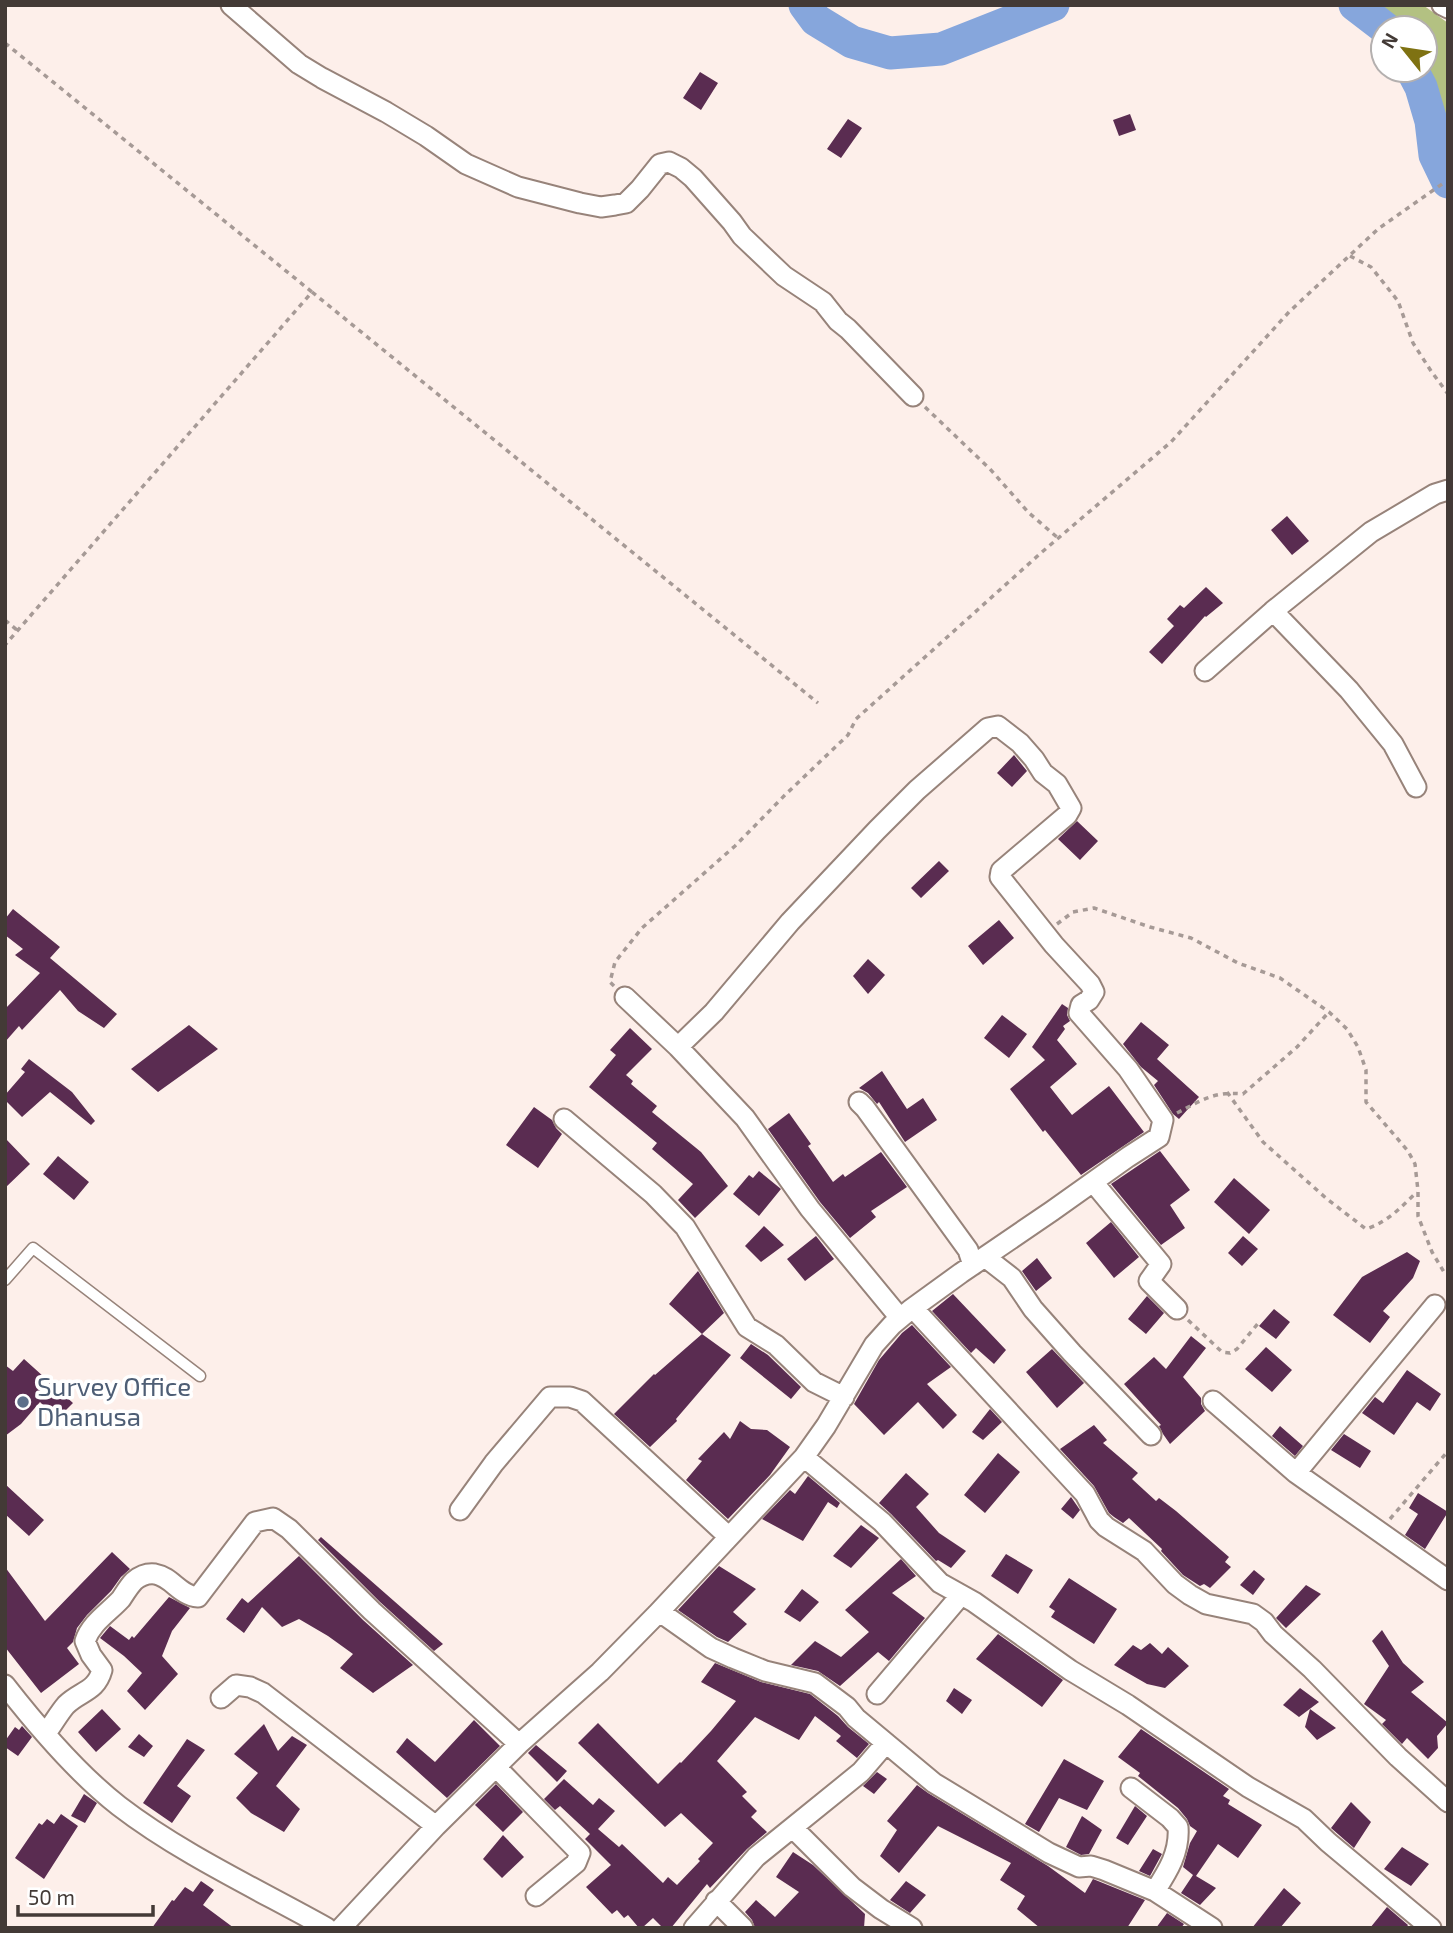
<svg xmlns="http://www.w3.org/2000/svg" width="1453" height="1933" viewBox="0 0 1453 1933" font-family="'Exo 2',sans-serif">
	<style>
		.forest { fill: #b3c182 }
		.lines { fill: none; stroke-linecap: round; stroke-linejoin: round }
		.river { stroke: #86a6dc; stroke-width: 33 }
		.building { fill: #5a2c51 }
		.service-casing { stroke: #97837a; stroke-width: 13 }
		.minor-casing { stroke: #97837a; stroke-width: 23 }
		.path { stroke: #a69a96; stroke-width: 3.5; stroke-dasharray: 5 5; stroke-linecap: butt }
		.service { stroke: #fff; stroke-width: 10 }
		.minor { stroke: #fff; stroke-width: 19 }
		.service-dot { fill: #5c6f8a; stroke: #fff; stroke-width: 2.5 }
		.labels { text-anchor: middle; stroke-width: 7; stroke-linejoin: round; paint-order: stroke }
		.service-label { font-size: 26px; fill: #4e5e75; stroke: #fff; text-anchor: start }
	</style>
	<rect width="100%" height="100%" fill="#fdefea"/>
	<path class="forest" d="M1370 5H1423L1448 23V122L1425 70V28H1401L1391 19Z"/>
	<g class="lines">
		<path class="river" d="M805 5 816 20 852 42 890 53 941 49 1053 5
			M1355 5 1385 28
			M1412 70 1421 87 1431 121 1435 155 1448 182"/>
	</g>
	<path class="building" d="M700 72 718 83 701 110 683 98Z
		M1130 114 1136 130 1119 136 1113 120Z
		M848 119 862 128 841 158 827 149Z
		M1287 516 1309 541 1292 555 1271 530Z
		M1206 587 1223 603 1206 617 1205 616 1162 664 1149 652 1174 626 1167 619 1180 605 1184 608Z
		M1014 755 1027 771 1012 787 997 773Z
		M1077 821 1098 841 1080 860 1058 839Z
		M939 861 949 871 921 898 911 888Z
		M13 909 60 947 50 958 117 1014 104 1028 78 1011 60 990 22 1030 19 1026 5 1042V1009L40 973 15 955 23 949 5 935V919Z
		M999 920 1014 938 983 965 968 946Z
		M868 959 885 975 868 994 853 976Z
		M1062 1004 1068 1008 1067 1015 1070 1021 1063 1026 1065 1029 1057 1040 1077 1064 1050 1087 1072 1115 1109 1086 1144 1132 1081 1175 1045 1130 1043 1132 1010 1089 1045 1060 1032 1047Z
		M1002 1015 1027 1034 1009 1058 984 1038Z
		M1141 1022 1169 1045 1157 1059 1199 1097 1179 1119 1173 1114 1154 1085 1158 1081 1141 1067 1123 1044Z
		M189 1025 218 1049 158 1092 131 1069Z
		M630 1028 652 1049 626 1075 633 1081 631 1084 657 1106 652 1112 701 1152 728 1186 695 1218 678 1200 693 1184 652 1149 657 1143 589 1087 616 1055 610 1050Z
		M29 1059 72 1092 95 1121 91 1125 50 1092 22 1117 5 1100V1095L25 1072 21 1069Z
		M882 1071 907 1109 923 1098 937 1120 905 1142 879 1102 877 1104 868 1093 859 1088Z
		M534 1107 552 1120 556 1128 562 1134 538 1168 506 1145Z
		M789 1113 811 1144 808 1146 833 1182 843 1174 845 1177 881 1152 907 1187 871 1211 876 1217 850 1238 820 1202 768 1129Z
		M5 1138 30 1164 5 1188Z
		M1160 1151 1190 1190 1170 1205 1185 1228 1161 1245 1111 1184Z
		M58 1156 89 1182 74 1200 43 1174Z
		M759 1171 781 1189 759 1216 733 1194 749 1175 753 1178Z
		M1234 1178 1270 1210 1249 1234 1214 1202Z
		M1111 1222 1139 1257 1114 1278 1086 1243Z
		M764 1226 784 1245 761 1262 745 1246Z
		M816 1236 834 1259 805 1281 787 1259Z
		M1243 1236 1258 1249 1242 1266 1228 1253Z
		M1407 1252 1420 1261 1413 1278 1383 1311 1390 1317 1370 1343 1333 1315 1362 1277Z
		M1037 1258 1052 1278 1036 1291 1022 1271Z
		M698 1271 724 1313 702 1334 669 1304Z
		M953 1294 1006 1350 994 1364 976 1348 971 1353 932 1311Z
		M1147 1296 1164 1313 1146 1334 1128 1319Z
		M1274 1309 1290 1322 1276 1339 1259 1326Z
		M912 1325 951 1367 927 1384 957 1415 943 1429 918 1402 884 1435 854 1404 879 1360 902 1333Z
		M702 1334 731 1355 676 1419 677 1421 650 1447 614 1414 654 1374 655 1375Z
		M1191 1336 1206 1348 1183 1377 1201 1398V1404L1205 1411 1170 1444 1163 1434 1159 1426 1161 1425 1124 1384 1154 1357 1166 1369Z
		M751 1344 768 1355 801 1387 791 1399 740 1358Z
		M1266 1347 1292 1370 1272 1392 1245 1369Z
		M1052 1349 1084 1383 1057 1408 1026 1372Z
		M24 1359 73 1403 57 1419 40 1402 21 1424 5 1436V1365L13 1371Z
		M1407 1370 1441 1394 1430 1411 1417 1402 1394 1435 1362 1413 1375 1397 1383 1403Z
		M990 1409 1002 1422 983 1440 972 1432Z
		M740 1421 751 1429 767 1430 790 1447 770 1475 728 1519 686 1480 702 1461 698 1459 724 1432 730 1439Z
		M1094 1425 1107 1440 1103 1443 1138 1473 1132 1479 1156 1501 1159 1498 1176 1511 1229 1557 1225 1562 1231 1567 1210 1588 1204 1584 1200 1586 1183 1575 1161 1551 1162 1549 1129 1518 1123 1523 1114 1517 1109 1513 1094 1486 1060 1449Z
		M1280 1426 1303 1446 1295 1456 1272 1436Z
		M1344 1434 1371 1451 1360 1468 1331 1450Z
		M998 1453 1020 1472 985 1513 964 1495Z
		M906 1473 929 1494 916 1507 939 1533 966 1551 951 1568 938 1560 936 1561 891 1514 879 1503Z
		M808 1476 840 1503 837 1508 828 1502 803 1541 762 1519 790 1490 795 1494Z
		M5 1484 44 1520 29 1536 5 1514Z
		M1418 1493 1448 1512 1425 1549 1405 1535 1418 1514 1409 1508Z
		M1071 1497 1080 1510 1073 1519 1061 1509Z
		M861 1525 879 1538 851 1568 833 1556Z
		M321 1537 443 1644 434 1651 380 1602 318 1540Z
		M112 1552 130 1569 121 1577 111 1591 87 1615 77 1628 73 1642 67 1648 79 1664 41 1693 5 1647V1567L45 1621Z
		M1006 1554 1033 1570 1018 1594 991 1576Z
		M299 1556 363 1620 413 1665 373 1693 340 1668 353 1654 328 1636 299 1619 282 1627 262 1607 244 1633 226 1619 242 1598 248 1603Z
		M901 1559 916 1576 892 1593 925 1618 889 1661 878 1652 840 1686 818 1671 791 1665 815 1641 841 1657 869 1632 845 1610Z
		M719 1566 756 1589 733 1612 747 1624 728 1642 717 1637 678 1610Z
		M1254 1570 1265 1579 1253 1595 1240 1585Z
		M1069 1578 1117 1609 1094 1644 1051 1617 1055 1611 1049 1607Z
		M1306 1585 1321 1594 1286 1628 1276 1618Z
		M802 1589 819 1602 800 1622 784 1612Z
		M169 1597 190 1608 172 1631 162 1656 178 1674 145 1710 127 1691 142 1673 124 1656 100 1638 110 1626 129 1640 132 1636 134 1638Z
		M1382 1630 1403 1663 1424 1682 1411 1692 1448 1723 1437 1736 1438 1748 1428 1759 1407 1738 1402 1744 1382 1724 1386 1720 1364 1704 1389 1666 1372 1641Z
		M998 1634 1063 1680 1042 1707 976 1659Z
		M1150 1643 1162 1654 1168 1647 1189 1666 1165 1688 1147 1684 1114 1665 1133 1645 1141 1650Z
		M715 1663 761 1682 810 1694 838 1716 848 1727 869 1744 857 1758 836 1741 841 1736 815 1716 799 1740 755 1717 717 1761 747 1792 742 1796 757 1811 751 1817 767 1832 747 1849 710 1888 707 1884 671 1928H663L653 1918 642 1928H639L628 1915 624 1918 617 1910 612 1914 586 1887 611 1865 585 1839 590 1834 560 1806 555 1810 544 1799 564 1779 593 1805 599 1798 615 1811 598 1829 619 1847 622 1844 663 1883 668 1877 677 1885 700 1861 698 1859 713 1843 681 1813 665 1827 578 1743 598 1723 658 1784 680 1762 681 1763 711 1731 736 1701 701 1682Z
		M954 1688 972 1700 962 1714 946 1701Z
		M1300 1688 1319 1702 1299 1717 1283 1705Z
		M102 1709 121 1729 96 1752 78 1732Z
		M1310 1709 1336 1728 1317 1740 1305 1727Z
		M474 1720 500 1746 447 1798 396 1752 407 1738 435 1762Z
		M264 1724 278 1751 292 1736 307 1745 276 1786 300 1809 284 1832 251 1813 236 1798 258 1773 234 1754Z
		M22 1726 32 1737 18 1756 5 1747V1741L15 1727 19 1730Z
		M1141 1729 1229 1789 1223 1796 1230 1800 1228 1804 1262 1825 1238 1858 1218 1844 1196 1876 1216 1888 1200 1905 1181 1893 1193 1875 1183 1867 1190 1843 1197 1831 1190 1826 1187 1819 1178 1808 1138 1776 1140 1773 1118 1757Z
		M139 1734 153 1746 144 1757 128 1747Z
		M187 1739 205 1750 177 1786 191 1796 172 1823 143 1803Z
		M536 1745 567 1771 557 1782 528 1753Z
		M1064 1759 1104 1781 1087 1810 1059 1798 1039 1832 1025 1824Z
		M877 1772 887 1779 874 1794 863 1786Z
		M496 1784 523 1812 503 1832 475 1805Z
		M917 1785 928 1793 1048 1866 1085 1893 1093 1879 1145 1900 1127 1928H1040L1017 1909 1025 1896 1000 1880 1011 1863 938 1826 899 1873 880 1856 897 1830 887 1821Z
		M84 1794 97 1803 85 1823 71 1816Z
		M1351 1802 1371 1822 1354 1848 1331 1828Z
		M1135 1806 1147 1816 1128 1845 1116 1838Z
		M61 1814 78 1826 44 1879 15 1858 39 1823 42 1825 47 1819 54 1824Z
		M1082 1816 1102 1830 1089 1854 1081 1855 1066 1847Z
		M503 1835 524 1857 502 1878 483 1859Z
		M1402 1847 1429 1864 1411 1886 1384 1869Z
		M1153 1849 1162 1854 1150 1876 1139 1871Z
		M793 1852 813 1865 865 1914 864 1928H755L752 1920 745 1912 756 1900 775 1917 799 1892 776 1877Z
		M201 1881 214 1890 203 1905 234 1928H152L172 1900 174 1901 185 1887 193 1892Z
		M906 1881 926 1895 910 1913 890 1900Z
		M1284 1888 1301 1903 1280 1928H1252Z
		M1387 1907 1408 1925 1406 1928H1370Z
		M1167 1913 1184 1924 1181 1928H1156Z"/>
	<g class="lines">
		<g class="service-casing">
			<path id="service" d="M5 1280 33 1248 200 1376"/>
		</g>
		<g class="minor-casing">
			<path id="minor" d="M231 5 299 64 322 78 386 112 426 136 466 164 518 187 580 203 601 207 615 205 626 203 640 189 660 164 669 162 681 168 693 178 732 222 742 236 784 276 823 302 838 321 848 329 913 396
				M1442 5 1448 8
				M1273 611 1371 532 1435 494 1448 490
				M1205 671 1273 611 1349 690 1393 744 1416 787
				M625 997 678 1047 745 1118 810 1209 900 1318
				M859 1102 865 1108 968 1250 973 1265
				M564 1119 653 1194 685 1227 747 1327 776 1345 814 1382 844 1397
				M1093 1182 1161 1264 1149 1281 1177 1309
				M985 1257 1012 1278 1033 1309 1072 1353 1151 1435
				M913 1308 1085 1494 1099 1520 1106 1527 1144 1551 1175 1584 1190 1595 1206 1604 1253 1614 1264 1622 1273 1634 1312 1669 1398 1757 1448 1802
				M1213 1401 1296 1473 1448 1580
				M804 1457 882 1522 940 1583 974 1602 1070 1670 1128 1705 1248 1787 1304 1819 1328 1842 1431 1928
				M1296 1473 1435 1305
				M460 1510 494 1463 550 1397H570L582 1401 729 1537
				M660 1612 711 1648 733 1658 765 1671 815 1683 847 1707 856 1718 934 1783 1049 1853 1079 1867 1091 1866 1104 1870 1155 1891 1212 1928
				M5 1685C37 1726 78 1774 119 1806 180 1853 259 1890 327 1928
				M877 1694 961 1595
				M221 1698 236 1685 250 1687 263 1693 436 1826
				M46 1733C53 1724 59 1713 66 1705 80 1691 96 1692 102 1670L91 1655 85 1641C91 1623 108 1613 121 1599 125 1593 129 1586 134 1581 140 1576 147 1573 155 1574 172 1577 180 1596 198 1597L255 1522 273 1518 289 1529 372 1611 519 1744
				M496 1767 580 1853 576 1863 536 1896
				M1131 1788 1170 1818 1178 1827C1180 1852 1168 1871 1155 1891
				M793 1828 852 1887 881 1909 912 1928
				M716 1901 743 1928
				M341 1928 436 1826 519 1744 600 1672 657 1614 804 1457 826 1426 874 1345 892 1325 910 1310 961 1273 1052 1211 1128 1157 1159 1137 1163 1120 1128 1069 1079 1013 1081 1005 1089 1000 1094 992 1090 984 1054 945 1000 877 1001 871 1067 815 1071 808 1057 784 1043 773 1034 759 1020 743 998 726 988 728 917 790 877 830 790 922 714 1012 678 1047
				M694 1928 756 1857 861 1772 886 1743"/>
		</g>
		<path class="path" d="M5 43 312 292 5 645
			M1350 256 1371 267 1398 301 1413 343 1431 371 1448 394
			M312 292 818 703
			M925 407 990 469 1029 513 1058 538
			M5 620 18 631
			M1057 924 1073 912 1094 908 1150 927 1191 938 1238 963 1280 978 1329 1012 1347 1029 1358 1047 1366 1070V1102L1408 1151 1415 1164 1418 1191V1216L1432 1252 1444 1272 1448 1274
			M614 986 610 982 615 962 642 928 735 846 785 795 848 735 856 719 1042 552 1171 442 1289 312 1378 229 1445 182
			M1227 1092 1263 1142 1327 1199 1366 1229C1388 1222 1401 1207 1417 1192
			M1177 1113C1202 1100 1214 1091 1243 1094L1297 1047 1329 1012
			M1188 1320 1222 1352 1230 1353 1237 1349 1260 1321
			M1390 1519 1448 1451"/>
		<use href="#service" class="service"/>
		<use href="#minor" class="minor"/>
	</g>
	<circle class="service-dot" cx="23" cy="1402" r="7"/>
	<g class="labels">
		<g class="service-label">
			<text x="37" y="1396">Survey Office<tspan x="37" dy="30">Dhanusa</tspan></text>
		</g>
	</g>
	<rect width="1453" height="1933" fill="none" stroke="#433a36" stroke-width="14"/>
	<g transform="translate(1404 49) rotate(300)"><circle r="33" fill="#ffffff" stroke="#b4b0af" stroke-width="2"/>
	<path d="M0-5L12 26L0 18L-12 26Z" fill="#7f7212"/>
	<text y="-10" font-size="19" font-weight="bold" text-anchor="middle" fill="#433a36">N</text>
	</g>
	<path d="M18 1905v10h135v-10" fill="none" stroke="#433a36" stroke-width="3.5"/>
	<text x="28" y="1905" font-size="21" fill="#433a36" stroke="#ffffff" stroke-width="5" paint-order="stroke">50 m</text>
</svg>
